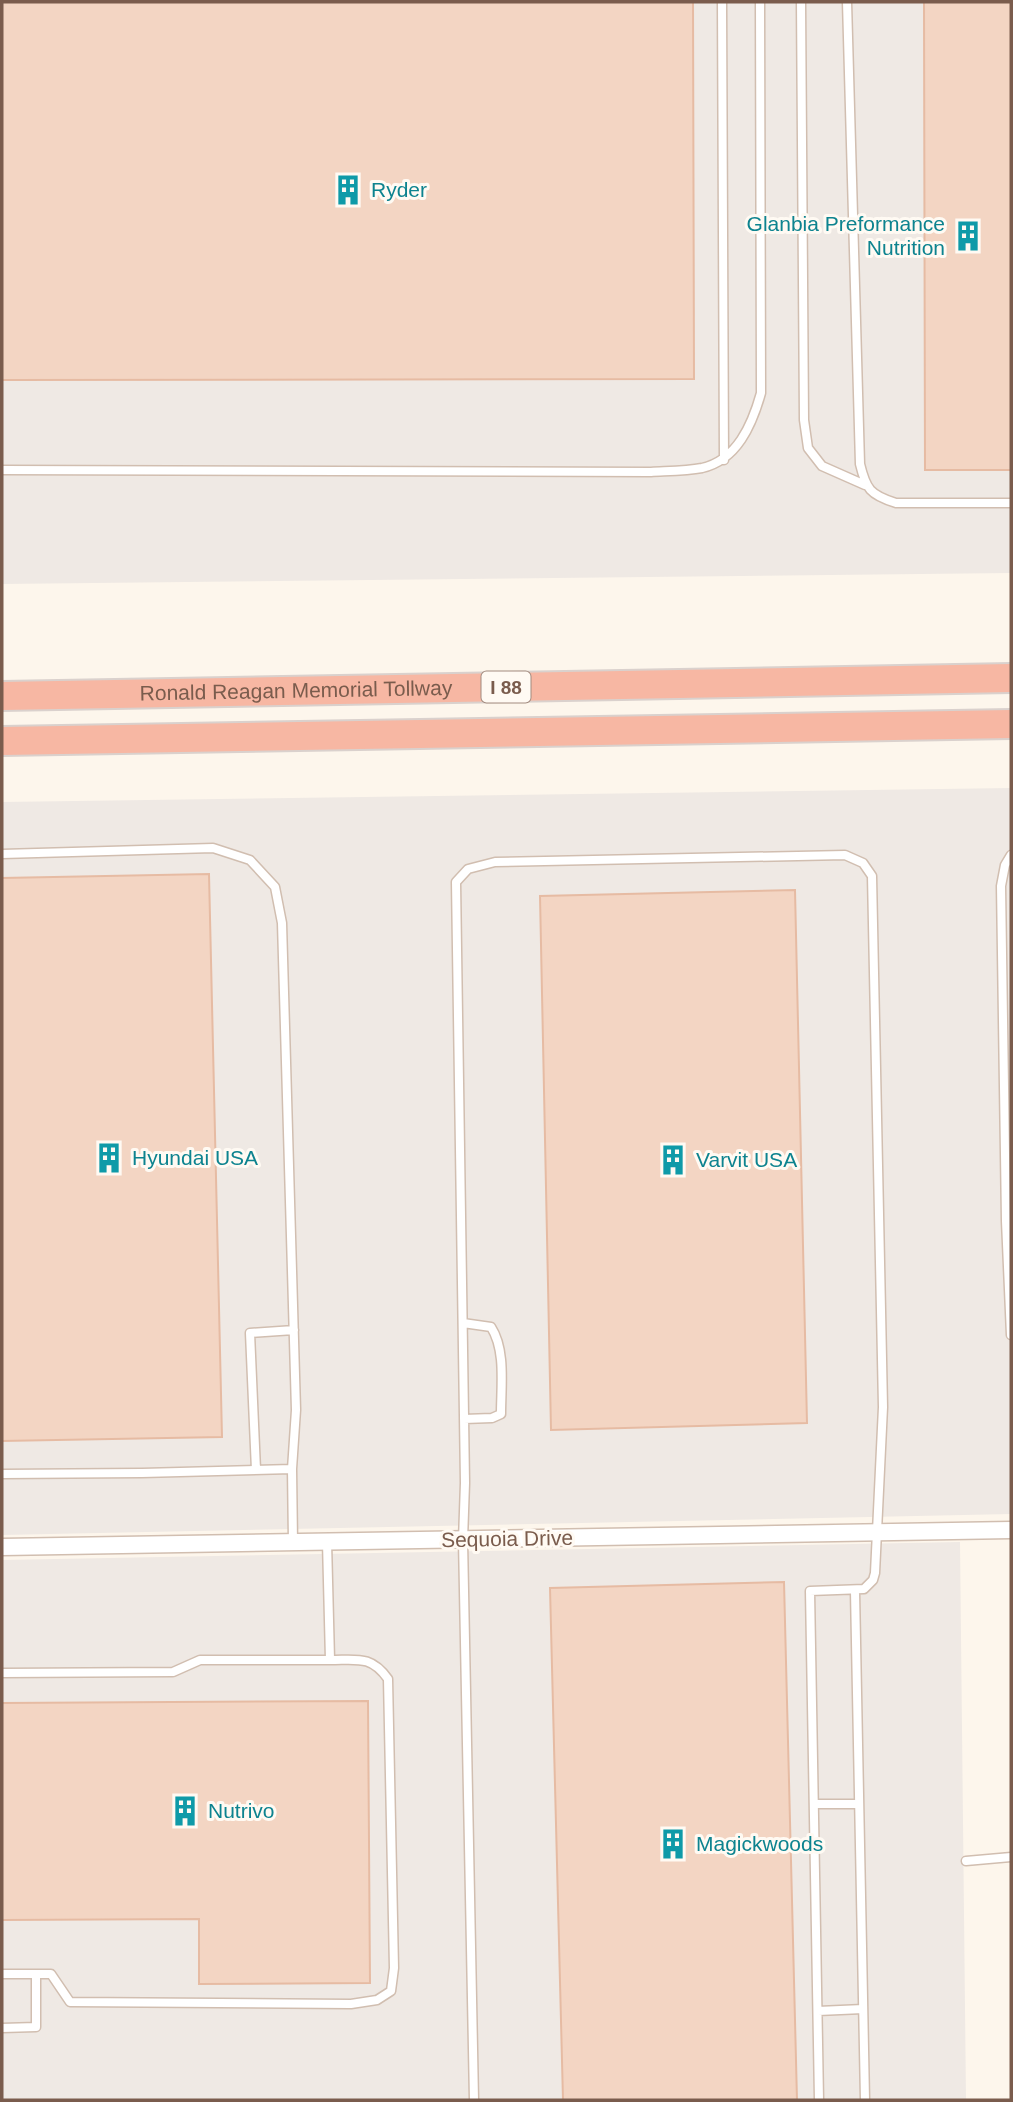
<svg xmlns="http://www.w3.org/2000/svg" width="1013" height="2102" viewBox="0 0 1013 2102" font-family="Arial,sans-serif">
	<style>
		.industrial { fill: #efe9e4 }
		.building { fill: #f3d5c3; stroke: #e6bba3; stroke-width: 2 }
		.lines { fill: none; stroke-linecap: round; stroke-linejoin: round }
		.service-casing { stroke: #d1beb0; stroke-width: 11 }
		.minor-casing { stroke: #d1beb0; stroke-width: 19 }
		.motorway-casing { stroke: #dad1cd; stroke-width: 32 }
		.service { stroke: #fff; stroke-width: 8 }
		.minor { stroke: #fff; stroke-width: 16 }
		.motorway { stroke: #f7b7a3; stroke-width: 28 }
		.labels { text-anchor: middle; stroke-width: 6; stroke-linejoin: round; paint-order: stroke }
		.shield { fill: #fffaf3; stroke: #a28b7f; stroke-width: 2 }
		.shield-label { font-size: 19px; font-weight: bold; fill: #7a5c4d }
		.culture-label { font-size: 21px; fill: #0d838f; stroke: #fffaf3; text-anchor: start }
		.street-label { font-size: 21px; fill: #7a5c4d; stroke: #fffaf3 }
	</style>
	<rect width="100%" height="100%" fill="#fdf6ec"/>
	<path class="industrial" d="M2 2H1011V573L2 584Z
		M1011 788V1514L2 1535V802Z
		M960 1542 966 2100H2V1560Z"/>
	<path class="building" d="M2 2H693L694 379 2 380Z
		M924 2H1011V470H925Z
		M209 874 222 1437 2 1441V878Z
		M795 890 807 1423 551 1430 540 896Z
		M784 1582 797 2100H563L550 1588Z
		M368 1701 370 1983 199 1984V1919L2 1920V1703Z"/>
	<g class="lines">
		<g class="service-casing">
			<path id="service" d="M722 2 724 460
				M801 2 804 420 808 448 822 466 865 485
				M847 2 860 464C866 489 870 495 896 503H1011
				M2 470 651 472C668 471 686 471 702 468 737 460 752 425 761 393L760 2
				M2 854 213 848 250 860 275 887 282 923 296 1410 292 1469
				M1011 855 1005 865 1001 886 1006 1221 1011 1335
				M463 1323 491 1327C506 1350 501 1386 501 1414L492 1418 464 1419
				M256 1470 250 1333 294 1330
				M2 1474 142 1473 292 1469 293 1542
				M855 1591 865 2100
				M2 1673 173 1672 200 1660H330
				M814 1804H859
				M966 1861 1011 1857
				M2 1974H51L70 2002 351 2004 377 2000 391 1991 394 1968 388 1679C371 1655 357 1660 330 1660L327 1542
				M818 2011 863 2009
				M2 2028 36 2027V1974
				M474 2100 463 1540 465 1483 456 882 468 869 495 862 845 855 863 863 872 876 883 1407 875 1573 873 1580 864 1589 810 1591 819 2100"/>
		</g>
		<g class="minor-casing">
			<path id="minor" d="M2 1547 1011 1530"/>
		</g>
		<g class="motorway-casing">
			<g id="motorway">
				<path id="s1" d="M2 696 1011 678"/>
				<path d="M2 741 1011 724"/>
			</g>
		</g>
		<use href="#service" class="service"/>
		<use href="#minor" class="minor"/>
		<use href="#motorway" class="motorway"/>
	</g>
	<defs>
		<g id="building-bare" transform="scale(2.415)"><path d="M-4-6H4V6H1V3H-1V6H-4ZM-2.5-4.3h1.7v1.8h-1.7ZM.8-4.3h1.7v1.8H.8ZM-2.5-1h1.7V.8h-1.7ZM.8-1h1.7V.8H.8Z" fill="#0f9aa8" stroke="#fffaf3" stroke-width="2.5" paint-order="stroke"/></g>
	</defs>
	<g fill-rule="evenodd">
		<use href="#building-bare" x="348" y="190"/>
		<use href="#building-bare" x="968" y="236"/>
		<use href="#building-bare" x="109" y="1158"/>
		<use href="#building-bare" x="673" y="1160"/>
		<use href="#building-bare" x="185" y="1811"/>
		<use href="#building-bare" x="673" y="1844"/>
	</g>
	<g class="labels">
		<rect class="shield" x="481.5" y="671.5" width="49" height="31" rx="5"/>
		<g class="shield-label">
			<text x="506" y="694">I 88</text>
		</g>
		<g class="culture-label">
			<text x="371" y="197">Ryder</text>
			<text x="945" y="231" text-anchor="end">Glanbia Preformance<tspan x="945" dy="24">Nutrition</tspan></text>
			<text x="132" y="1165">Hyundai USA</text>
			<text x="696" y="1167">Varvit USA</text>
			<text x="208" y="1818">Nutrivo</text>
			<text x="696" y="1851">Magickwoods</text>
		</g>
		<g class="street-label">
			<text dy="7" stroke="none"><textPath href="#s1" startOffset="294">Ronald Reagan Memorial Tollway</textPath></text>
			<text transform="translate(507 1539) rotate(-1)" y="7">Sequoia Drive</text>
		</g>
	</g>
	<rect width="1013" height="2102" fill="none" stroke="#7a5c4d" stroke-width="7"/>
</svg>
